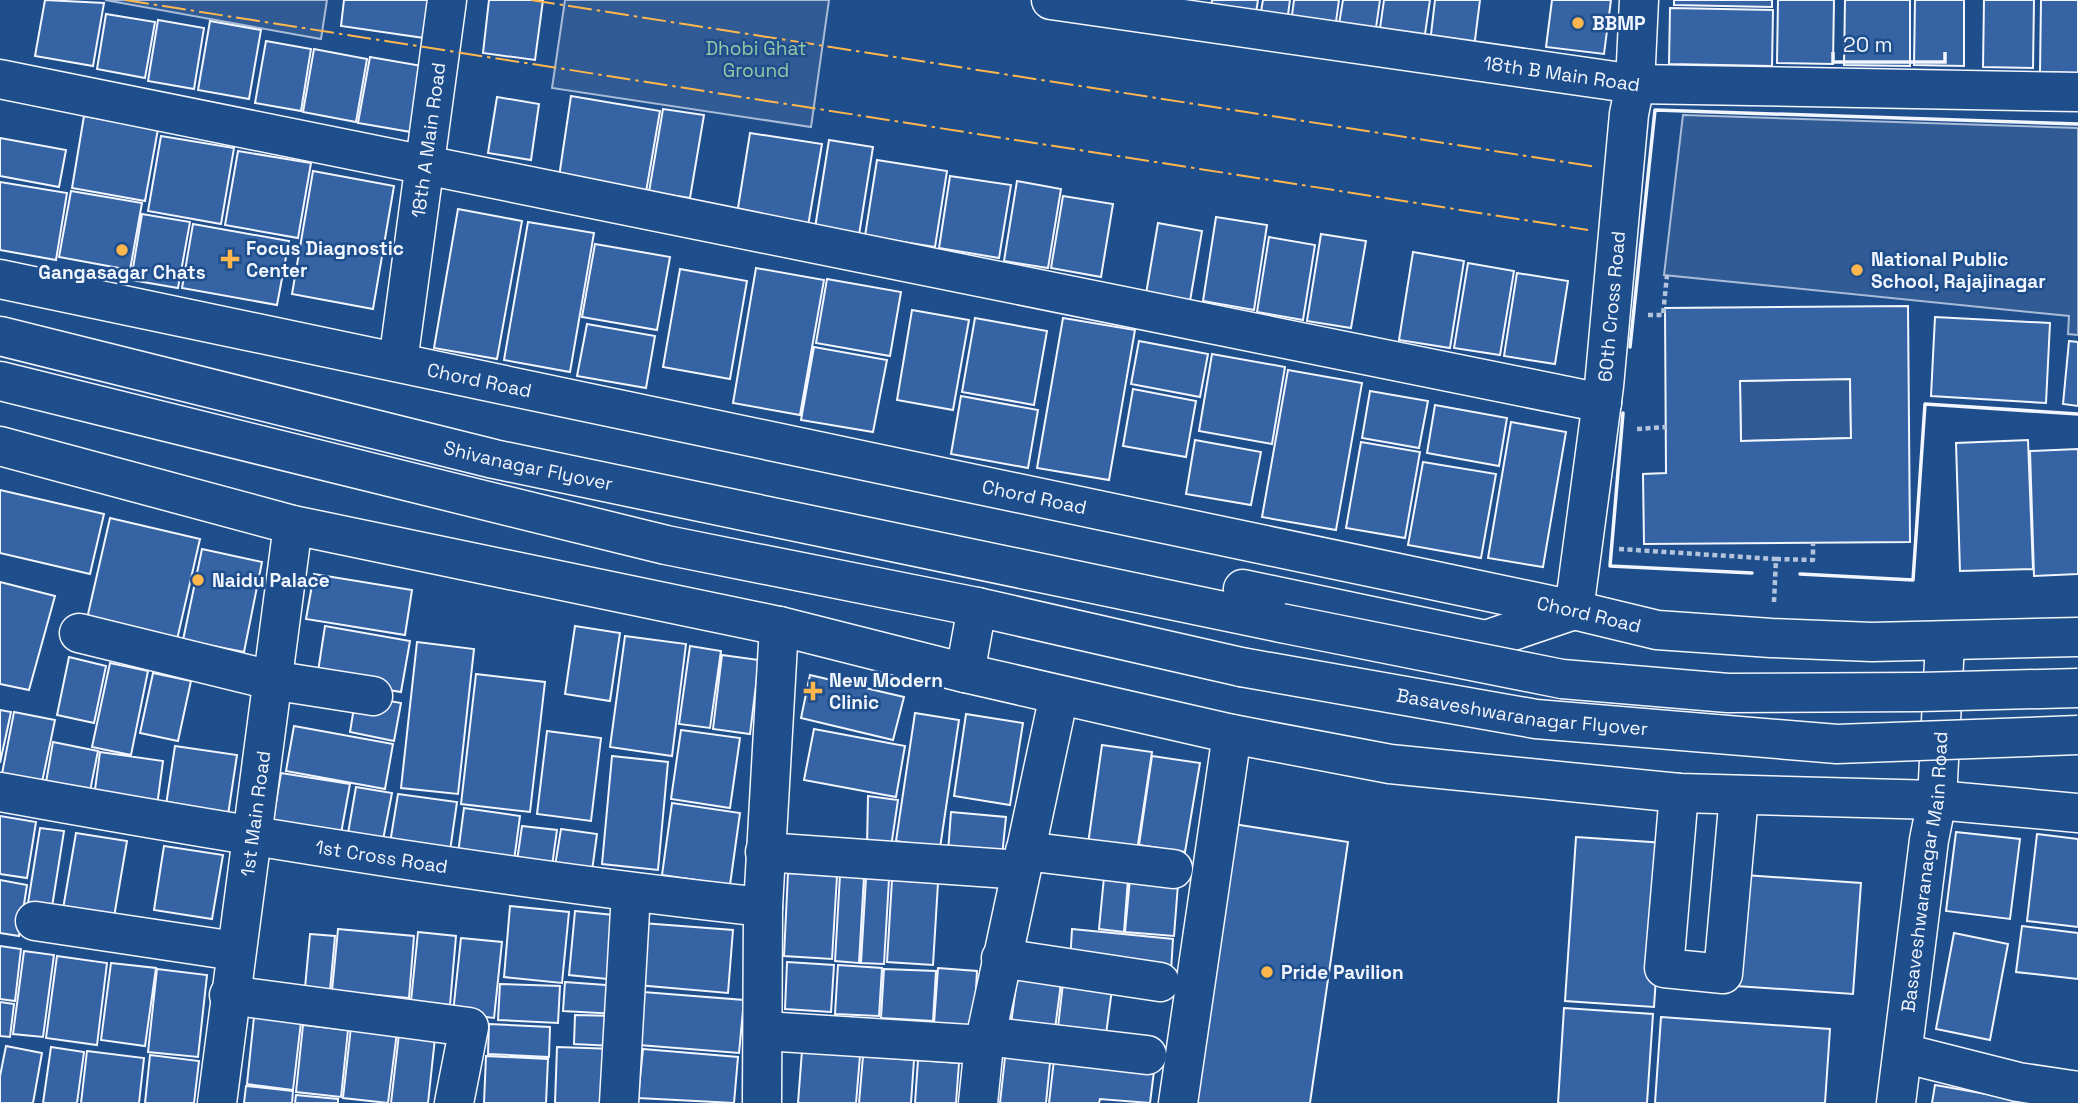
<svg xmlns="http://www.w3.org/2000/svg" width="2078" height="1103" viewBox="0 0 2078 1103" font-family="'Space Grotesk',sans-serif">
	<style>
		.built { fill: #305b95; stroke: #a8bbd7; stroke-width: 2 }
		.building { fill: #3563a3; stroke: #f2f6ff; stroke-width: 2; fill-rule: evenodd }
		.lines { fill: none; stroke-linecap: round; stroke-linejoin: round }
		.minor-casing { stroke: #f2f6ff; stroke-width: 41 }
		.major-casing { stroke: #f2f6ff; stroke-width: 41 }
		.path { stroke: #b3c4dc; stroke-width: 4.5; stroke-dasharray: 5 3.5; stroke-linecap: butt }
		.minor { stroke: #1f4e8c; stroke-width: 38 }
		.major { stroke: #1f4e8c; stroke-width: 38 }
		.major-bridge-casing { stroke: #f2f6ff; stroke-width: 41; stroke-linecap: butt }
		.major-bridge { stroke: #1f4e8c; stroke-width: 38 }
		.wall { stroke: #f2f6ff; stroke-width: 3.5 }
		.power { stroke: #ffb74d; stroke-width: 2; stroke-dasharray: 24 5 3.5 5; stroke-linecap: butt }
		.poi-dot { fill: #ffb74d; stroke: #1f4e8c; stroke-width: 2.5 }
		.labels { text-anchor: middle; stroke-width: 5; stroke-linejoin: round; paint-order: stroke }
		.poi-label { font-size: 19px; font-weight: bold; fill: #f2f6ff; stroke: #1f4e8c; text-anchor: start }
		.park-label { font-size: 19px; fill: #97c8a6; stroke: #1f4e8c }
		.street-label { font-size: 19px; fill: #f2f6ff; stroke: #1f4e8c }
	</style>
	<rect width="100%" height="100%" fill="#1f4e8c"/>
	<path class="built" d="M105 0H327L321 39Z
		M565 0H829L811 127 552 88Z
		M1683 115 2078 128V335L2068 334 2069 316 1664 275Z
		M1850 379 1851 438 1741 441 1740 381Z"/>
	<path class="building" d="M45 0 104 3 93 66 35 56Z
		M344 0H436L431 39 341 26Z
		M489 0H543L535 60 483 53Z
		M1212 0H1258L1255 19 1210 12Z
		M1263 0H1290L1287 22 1260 17Z
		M1294 0H1339L1335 29 1291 23Z
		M1343 0H1380L1375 35 1338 30Z
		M1384 0H1430L1424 41 1379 35Z
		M1435 0H1480L1474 48 1430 43Z
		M1552 0H1611L1604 54 1546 47Z
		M1674 0H1772V7L1674 5Z
		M1778 0H1834L1833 64 1777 63Z
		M1845 0H1910V66L1844 65Z
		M1915 0H1964V66L1914 65Z
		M1984 0H2034L2033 68 1983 67Z
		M2041 0H2078V73L2040 72Z
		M1670 8 1773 10 1772 66 1669 64Z
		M106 14 155 22 145 78 97 69Z
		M158 20 204 28 194 89 148 81Z
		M210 21 261 30 249 99 198 90Z
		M266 41 311 49 301 111 255 103Z
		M314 49 367 59 356 122 303 112Z
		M370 57 422 66 411 132 358 123Z
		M571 96 660 111 646 192 559 177Z
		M497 97 539 104 531 160 488 153Z
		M663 109 704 115 690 198 649 192Z
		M84 116 158 129 145 201 72 188Z
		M750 133 822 144 808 226 737 214Z
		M161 136 234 148 221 224 148 211Z
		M0 138 66 150 59 187 0 176Z
		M829 140 873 147 859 235 815 228Z
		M238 151 311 163 298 238 225 225Z
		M877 160 947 171 935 247 865 236Z
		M313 171 394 186 373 309 292 294Z
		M950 176 1011 185 999 258 939 248Z
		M1017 181 1061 189 1048 268 1004 261Z
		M0 182 67 193 56 260 0 250Z
		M71 191 142 203 130 270 59 257Z
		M1063 196 1113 204 1101 277 1051 268Z
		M458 209 522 221 497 359 434 348Z
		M142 214 190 222 178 288 131 280Z
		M1216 217 1267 225 1254 310 1203 301Z
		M528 222 594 233 570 372 504 360Z
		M1158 223 1202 231 1190 301 1146 294Z
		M193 224 289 241 277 305 182 288Z
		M1321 234 1366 241 1351 328 1307 321Z
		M1269 237 1315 245 1303 320 1257 312Z
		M595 244 670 257 657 330 582 317Z
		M1413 252 1464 261 1450 348 1399 340Z
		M1468 263 1514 271 1500 355 1454 348Z
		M756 268 824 280 800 415 733 403Z
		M680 269 747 281 730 379 663 367Z
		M1517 273 1568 281 1555 364 1504 356Z
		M827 279 901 292 890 356 816 343Z
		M1908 306 1910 542 1644 544 1643 474 1666 473 1665 308ZM1850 379 1851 438 1741 441 1740 381Z
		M912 310 969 320 953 410 897 400Z
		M1935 317 2050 323 2046 403 1931 396Z
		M975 318 1047 331 1034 405 962 392Z
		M1063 318 1135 330 1109 480 1037 468Z
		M587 324 655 336 646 388 577 376Z
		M1139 341 1208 354 1200 397 1131 384Z
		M2069 341 2078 342V406L2063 404Z
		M814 347 887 360 873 432 801 420Z
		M1212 354 1285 367 1272 444 1199 431Z
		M1288 370 1362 383 1336 530 1262 517Z
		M1133 389 1196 401 1186 457 1123 446Z
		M1370 391 1428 401 1419 448 1362 438Z
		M961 396 1038 410 1028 468 951 454Z
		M1435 405 1507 418 1499 466 1427 453Z
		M1511 422 1566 432 1543 567 1488 558Z
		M1195 440 1261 452 1251 505 1186 494Z
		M2028 440 2033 569 1960 571 1956 443Z
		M1361 442 1420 452 1405 538 1346 528Z
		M2078 449V574L2034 576 2030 451Z
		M1423 462 1496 474 1481 558 1408 545Z
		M0 490 104 514 90 574 0 553Z
		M110 518 200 539 176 644 86 623Z
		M202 549 262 562 244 652 183 640Z
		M314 574 412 590 405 635 306 619Z
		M0 582 55 596 29 690 0 684Z
		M325 626 410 641 401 692 317 678Z
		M575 626 620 633 610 701 565 694Z
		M625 636 686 644 672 756 610 747Z
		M417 642 474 649 458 794 401 788Z
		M690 646 721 651 710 728 679 724Z
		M722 655 759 660 750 734 713 729Z
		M69 657 106 666 94 723 57 715Z
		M110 663 148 671 131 755 92 747Z
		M153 673 191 681 178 741 140 733Z
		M476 674 545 682 530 812 461 804Z
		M810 675 904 697 893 740 801 718Z
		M356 695 401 703 394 741 350 732Z
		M0 710 11 712 0 763Z
		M14 712 55 720 41 787 1 779Z
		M915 713 959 720 940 848 896 841Z
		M966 714 1023 723 1010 805 954 796Z
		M294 726 393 744 385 789 286 771Z
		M814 729 905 746 896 797 804 780Z
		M681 730 740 738 730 808 671 799Z
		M547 731 601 738 591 821 537 814Z
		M53 742 98 751 89 796 45 788Z
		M1102 745 1152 752 1137 851 1088 844Z
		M175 746 237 755 228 815 166 805Z
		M100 752 163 761 157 806 94 797Z
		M612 756 668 762 658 870 602 864Z
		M1152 756 1200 763 1185 852 1139 845Z
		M281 773 350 784 340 839 272 826Z
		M356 787 392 793 382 845 347 839Z
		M398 794 457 802 450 851 390 843Z
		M868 796 898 800 891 847H867Z
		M672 803 740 813 730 885 662 875Z
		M464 808 520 816 514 861 458 853Z
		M951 812 1006 817 1002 856 948 852Z
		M0 816 36 822 27 878 0 874Z
		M1227 823 1348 842 1310 1103H1186Z
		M522 826 557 830 552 866 517 861Z
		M40 828 64 831 52 907 28 903Z
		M561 829 597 834 592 871 555 866Z
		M1956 832 2020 839 2010 919 1946 911Z
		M76 833 127 841 114 917 63 909Z
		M2037 834 2078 839V927L2027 921Z
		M1576 837 1665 843 1654 1007 1565 1001Z
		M164 846 223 855 212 919 154 910Z
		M788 873 837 876 832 959 784 956Z
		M840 875 864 876 859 963 835 961Z
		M1744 875 1861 883 1853 994 1736 986Z
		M1104 877 1128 879 1124 932 1099 929Z
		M866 878 889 879 884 964 861 963Z
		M1130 879 1178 884 1174 936 1125 932Z
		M0 880 27 885 19 936 0 933Z
		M892 880 938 883 933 965 887 962Z
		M510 906 569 912 562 983 504 977Z
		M575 911 623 916 617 980 569 975Z
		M642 923 733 930 728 993 637 985Z
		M2022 926 2078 933V979L2016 972Z
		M338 929 414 936 409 998 332 991Z
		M1072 929 1173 939 1171 971 1070 963Z
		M418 932 456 936 450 1005 411 1001Z
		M1954 933 2008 944 1990 1040 1936 1029Z
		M310 934 335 936 330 990 305 988Z
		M461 938 502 942 494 1018 453 1013Z
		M0 946 21 949 15 1001 0 999Z
		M24 951 54 955 43 1037 13 1034Z
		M57 956 107 963 97 1045 46 1038Z
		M787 962 834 965 831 1012 785 1009Z
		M111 963 156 968 145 1046 101 1040Z
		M838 965 882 968 879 1016 835 1014Z
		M938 968 977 971 974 1026 934 1024Z
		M157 969 207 975 198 1057 148 1052Z
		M884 969 936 971 933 1021 881 1018Z
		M1017 978 1061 983 1054 1037 1010 1032Z
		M565 982 619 986 617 1014 563 1011Z
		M1063 983 1112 989 1105 1042 1057 1036Z
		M500 984 560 986 558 1023 498 1020Z
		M643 992 744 1000 739 1053 639 1045Z
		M0 1002 14 1004 10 1037 0 1036Z
		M1564 1008 1653 1014 1647 1103H1558Z
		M575 1015 615 1016 613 1046 574 1044Z
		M254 1017 301 1022 293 1090 247 1084Z
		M1661 1017 1830 1029 1825 1103H1655Z
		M489 1024 550 1027 549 1057 488 1054Z
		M303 1025 348 1030 341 1097 296 1092Z
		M351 1027 397 1032 388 1103 343 1098Z
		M399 1034 435 1038 428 1103H391Z
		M6 1046 42 1053 33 1103H0V1076Z
		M51 1047 84 1052 77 1103H43Z
		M557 1047 615 1049 612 1103H555Z
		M1006 1048 1051 1053 1046 1103H1000Z
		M643 1049 738 1057 734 1103 638 1098Z
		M87 1051 144 1058 139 1103H81Z
		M802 1051 860 1056 856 1103H798Z
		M1055 1051 1155 1063 1150 1103 1100 1099 1099 1103H1049Z
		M150 1055 199 1061 194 1103H145Z
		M486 1056 548 1059 546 1103H484Z
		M863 1056 914 1060 911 1103H859Z
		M918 1060 959 1063 956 1103H915Z
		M1935 1085 2032 1102V1103H1932Z
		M246 1086 293 1091 292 1103H244Z
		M296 1095 338 1099V1103H295Z"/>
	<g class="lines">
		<g class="minor-casing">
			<g id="minor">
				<path id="s1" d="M1051 0 1635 84 2078 92"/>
				<path d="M0 79 1602 403"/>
				<path id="s2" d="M0 279 1574 610 1657 630 1771 638 1872 642 2078 637"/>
				<path id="s3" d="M398 362 447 0"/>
				<path d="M0 446 293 525 779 626 965 673 1232 734 1390 764 1679 793 1937 800 2078 813"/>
				<path id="s4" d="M1574 610 1604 386 1629 114 1635 84 1639 0"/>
				<path d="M79 633 271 680 373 696"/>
				<path id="s5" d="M0 792C253 838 507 879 763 907"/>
				<path d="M1679 793 1664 968 1723 974 1739 795"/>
				<path d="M1025 851 1173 869"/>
				<path d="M765 852 1021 870"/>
				<path d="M35 921 235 951"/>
				<path d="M1001 958 1160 982"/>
				<path d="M229 995 469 1027 454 1103"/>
				<path d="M764 1031 984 1045"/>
				<path d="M986 1036 1147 1055"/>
				<path d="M1903 1053 2018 1082 2078 1091"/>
				<path id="s6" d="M217 1103 293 525"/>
				<path d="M619 1103 631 893"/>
				<path d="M762 1103 763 907 779 626"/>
				<path d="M978 1103 984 1045 1059 695"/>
				<path d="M1178 1103 1232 734"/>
			</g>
		</g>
		<g class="major-casing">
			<g id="major">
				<path id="s7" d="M0 336 494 459 1281 623"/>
				<path d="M0 381 666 545 977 607 1241 667"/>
				<path d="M1243 589 1486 640 1574 610"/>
				<path d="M965 673 977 607"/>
				<path id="s8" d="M1896 1103 1929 840 1937 800 1945 642"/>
			</g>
		</g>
		<path class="path" d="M1648 315H1663L1667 275
			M1637 429 1666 427
			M1619 549 1776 559 1774 602
			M1776 559 1813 560V543"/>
		<use href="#minor" class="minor"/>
		<use href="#major" class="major"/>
		<g class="major-bridge-casing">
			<g id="major-bridge">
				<path d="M1281 623 1562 679 1728 693 1920 692 2078 688"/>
				<path id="s9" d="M1241 667 1536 719 1837 744 2078 735"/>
			</g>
		</g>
		<use href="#major-bridge" class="major-bridge"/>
		<path class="wall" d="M1630 347 1655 110 2078 124
			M1623 413 1610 566 1752 573
			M1800 574 1913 580 1925 404 2078 414"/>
		<path class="power" d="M125 0 1588 230
			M531 0 1597 167"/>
	</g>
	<g class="poi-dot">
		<circle cx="1578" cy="23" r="7"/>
		<circle cx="122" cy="250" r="7"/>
		<path d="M226.5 248.5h7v7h7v7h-7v7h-7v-7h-7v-7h7z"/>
		<circle cx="1857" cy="270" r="7"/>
		<circle cx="198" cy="580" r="7"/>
		<path d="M809.5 680.5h7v7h7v7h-7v7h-7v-7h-7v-7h7z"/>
		<circle cx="1267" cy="972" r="7"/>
	</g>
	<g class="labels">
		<g class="poi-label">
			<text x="1592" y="30">BBMP</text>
			<text x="246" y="255">Focus Diagnostic<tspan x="246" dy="22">Center</tspan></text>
			<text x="1871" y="266">National Public<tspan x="1871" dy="22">School, Rajajinagar</tspan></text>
			<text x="122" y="279" text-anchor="middle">Gangasagar Chats</text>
			<text x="212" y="587">Naidu Palace</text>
			<text x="829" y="687">New Modern<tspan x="829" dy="22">Clinic</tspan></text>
			<text x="1281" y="979">Pride Pavilion</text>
		</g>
		<g class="park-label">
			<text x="756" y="55">Dhobi Ghat<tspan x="756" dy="22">Ground</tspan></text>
		</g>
		<g class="street-label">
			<text dy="7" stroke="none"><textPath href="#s1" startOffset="516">18th B Main Road</textPath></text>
			<text dy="7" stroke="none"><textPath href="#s3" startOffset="224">18th A Main Road</textPath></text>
			<text dy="7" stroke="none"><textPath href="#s4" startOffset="306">60th Cross Road</textPath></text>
			<text dy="7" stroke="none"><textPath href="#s2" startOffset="490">Chord Road</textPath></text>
			<text dy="7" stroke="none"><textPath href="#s7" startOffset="544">Shivanagar Flyover</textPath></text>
			<text dy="7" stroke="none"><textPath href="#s2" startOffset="1057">Chord Road</textPath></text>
			<text dy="7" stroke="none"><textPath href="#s2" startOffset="1624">Chord Road</textPath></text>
			<text dy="7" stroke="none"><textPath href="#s9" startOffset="285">Basaveshwaranagar Flyover</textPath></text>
			<text dy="7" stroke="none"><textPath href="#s6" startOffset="292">1st Main Road</textPath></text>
			<text dy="7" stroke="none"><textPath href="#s5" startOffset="387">1st Cross Road</textPath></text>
			<text dy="7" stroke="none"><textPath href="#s8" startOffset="233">Basaveshwaranagar Main Road</textPath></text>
		</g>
	</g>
	<path d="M1833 52v10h112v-10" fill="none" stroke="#f2f6ff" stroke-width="3.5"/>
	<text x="1843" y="52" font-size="21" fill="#f2f6ff" stroke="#1f4e8c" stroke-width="5" paint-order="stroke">20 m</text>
</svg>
